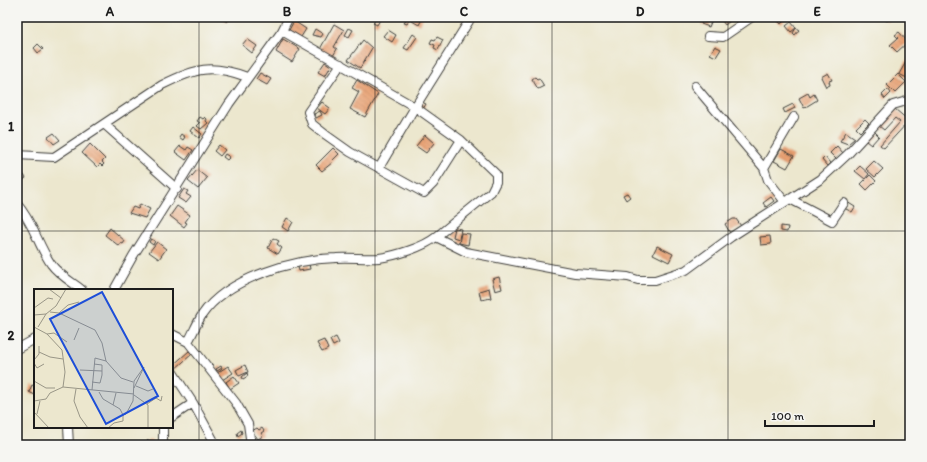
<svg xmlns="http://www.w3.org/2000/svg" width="927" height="462" viewBox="0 0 927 462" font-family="Itim,sans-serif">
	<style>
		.building { fill: url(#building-back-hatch) }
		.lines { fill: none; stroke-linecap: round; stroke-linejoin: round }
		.street-casing { stroke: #3b3a37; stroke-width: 10 }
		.street { stroke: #fff; stroke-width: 8 }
		.grid { fill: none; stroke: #1c1c1c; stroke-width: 1; stroke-opacity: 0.55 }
		.inset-road { fill: none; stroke: #999687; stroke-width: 1 }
		.view { fill: #1d4ed8; fill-opacity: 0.15; stroke: #1d4ed8; stroke-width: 2 }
		.inset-edge { fill: none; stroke: #1c1c1c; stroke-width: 2 }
		.neatline { fill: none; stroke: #1c1c1c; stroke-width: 1.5 }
		.grid-label { font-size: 13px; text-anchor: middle; font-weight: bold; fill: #1c1c1c }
	</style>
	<defs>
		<pattern id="building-back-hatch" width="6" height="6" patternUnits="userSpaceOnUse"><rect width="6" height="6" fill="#e89f6f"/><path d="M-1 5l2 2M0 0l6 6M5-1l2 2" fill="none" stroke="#c68860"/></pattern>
	</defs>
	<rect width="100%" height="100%" fill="#f6f6f2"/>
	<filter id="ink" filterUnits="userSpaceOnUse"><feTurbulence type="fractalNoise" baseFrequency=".025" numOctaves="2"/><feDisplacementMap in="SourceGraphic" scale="8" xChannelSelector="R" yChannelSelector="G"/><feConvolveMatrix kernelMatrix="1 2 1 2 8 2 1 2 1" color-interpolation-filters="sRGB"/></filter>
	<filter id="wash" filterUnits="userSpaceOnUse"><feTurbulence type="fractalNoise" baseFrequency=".012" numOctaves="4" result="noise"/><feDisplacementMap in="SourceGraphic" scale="16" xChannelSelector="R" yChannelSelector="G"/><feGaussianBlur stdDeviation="0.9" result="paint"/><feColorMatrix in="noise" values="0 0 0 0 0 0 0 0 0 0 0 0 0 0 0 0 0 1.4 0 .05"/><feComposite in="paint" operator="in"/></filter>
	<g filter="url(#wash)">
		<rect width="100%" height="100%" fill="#ece7ce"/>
		<g id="blocks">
			<path class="building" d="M220 17H229L230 18 227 22Z
				M415 17H423L419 25 412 21Z
				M704 17H713L709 27 701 24Z
				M721 17H729L731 20 725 25 720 18Z
				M774 17H782L785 20 781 24Z
				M882 17H891L887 21Z
				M376 18 380 20 377 25 373 23Z
				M407 18 409 19 407 24 404 23Z
				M294 21 306 29 301 37 289 30Z
				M791 22 796 28 791 32 786 26Z
				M334 24 344 30 334 47 337 49 333 56 320 49Z
				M349 28 353 30 349 37 345 35Z
				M796 28 799 30 795 35 793 33Z
				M315 29 323 34 321 37 312 35Z
				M388 30 396 35 392 42 383 36Z
				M899 32 908 42 897 52 890 45 898 38 895 35Z
				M413 34 417 37 408 50 404 48Z
				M437 37 443 40 438 50 434 48 435 45 430 43 432 39 435 40Z
				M247 39 257 46 252 53 242 45Z
				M283 39 300 49 292 62 276 52Z
				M363 40 372 48 360 68 348 60Z
				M38 44 43 49 38 53 34 48Z
				M715 46 721 49 716 57 710 54Z
				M910 55V77L909 79 899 74Z
				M325 62 331 66 325 76 318 72Z
				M260 73 271 79 267 85 256 79Z
				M828 73 832 80 829 81 830 85 826 87 821 77Z
				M898 74 906 82 895 93 887 85Z
				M535 77 537 79 539 78 544 86 538 89 532 79Z
				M357 80 378 94 365 117 350 109 359 92 352 88Z
				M888 89 891 93 885 99 882 95Z
				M808 93 810 97 814 94 817 100 804 108 799 98Z
				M322 102 330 108 325 114 317 108Z
				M422 102 426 104 423 109 419 106Z
				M793 104 795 108 785 113 783 109Z
				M895 109 909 121 884 148 880 145 900 122 895 118 884 130 879 126Z
				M320 111 322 115 316 118 314 114Z
				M200 117 203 119 205 117 207 119 206 121 208 123 201 129 197 126 200 123 197 121Z
				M865 119 869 123 860 132 856 128Z
				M193 127 202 134 199 138 190 131Z
				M874 131 879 136 871 145 866 141Z
				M846 132 855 138 848 144 840 141Z
				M54 133 60 140 54 144 48 137Z
				M181 134 185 137 183 140 179 137Z
				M425 135 434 143 426 153 416 146Z
				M90 144 105 159 102 162 104 164 102 166 100 164 97 167 82 153Z
				M219 145 225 150 220 156 214 151Z
				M180 146 186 150 188 147 193 150 186 160 175 152Z
				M837 146 843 153 836 159 830 153Z
				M333 148 339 154 332 161 333 162 322 171 316 165Z
				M781 149 794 156 787 168 774 161Z
				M225 154 230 157 227 160 223 157Z
				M825 157 830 163 827 166 822 160Z
				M874 161 883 169 875 177 866 169Z
				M860 166 869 174 865 179 855 171Z
				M197 170 207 178 198 189 188 181Z
				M21 171 26 178 20 182 22 186 17 190V174Z
				M870 175 876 181 867 190 861 184Z
				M184 189 188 191 186 194 191 197 186 203 178 198Z
				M627 193 630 197 626 200 623 195Z
				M771 197 774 201 766 207 763 203Z
				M847 202 855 207 852 212 844 208Z
				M140 204 150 209 145 218 129 213 133 207 138 209Z
				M177 206 190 215 185 222 187 223 184 227 170 216Z
				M287 218 293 222 288 231 282 227Z
				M733 219H736L741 226 730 233 725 224Z
				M781 226 788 227 787 232 781 231Z
				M110 228 125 241 123 244 121 243 119 246 105 235Z
				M455 228 461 229 459 239 453 237Z
				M461 233 470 234 468 245 459 243Z
				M770 236 771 244 761 245 760 237Z
				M273 238 279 241 277 244 282 248 278 254 268 248Z
				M151 239 155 241 153 245 149 242Z
				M157 242 166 249 159 259 149 252Z
				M657 246 673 254 669 262 653 254Z
				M309 264 310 269 299 271 298 267Z
				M499 277 502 289 495 291 492 279Z
				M489 288 491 298 481 300 479 291Z
				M336 337 339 343 333 346 330 340Z
				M324 340 328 349 322 352 317 343Z
				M189 351 192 354 174 370 172 366Z
				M245 365 248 372 239 376 236 370Z
				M221 366 222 368 217 371 216 369Z
				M228 366 233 373 222 380 217 373Z
				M247 373 248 376 243 379 242 377Z
				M234 376 239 383 230 389 226 382Z
				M32 385 35 386V395L29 392Z
				M257 428 259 430 262 428 264 431 261 433 263 436 258 439 252 431Z
				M241 430 242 433 238 436 237 433Z
				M148 440 153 442 151 445H145Z
				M242 441 245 445H238L237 444Z"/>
		</g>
	</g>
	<g filter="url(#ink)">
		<use href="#blocks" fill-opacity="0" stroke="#3b3a37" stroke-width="1"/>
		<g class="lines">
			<g class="street-casing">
				<path id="street" d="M282 31 415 107 461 140 496 174V182L491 192 436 237
					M708 36 723 37 752 17
					M341 64 308 112 312 124 326 135 350 152 424 193 433 184 461 140
					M695 86 764 168
					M104 124 177 189
					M17 155 54 157 162 85C196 68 211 64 247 77
					M379 168 415 107 469 21
					M790 199 832 221 844 203
					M785 202 768 180 764 168 794 117
					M17 204C33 222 38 245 51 264 59 275 72 282 82 290
					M114 290 133 256 229 104 282 31 289 17
					M172 334 188 342 236 403 248 424 251 445
					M188 342C193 333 197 323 202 315 227 278 294 259 336 258 350 257 365 259 379 258 395 256 424 247 436 237L466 252 575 273 628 277 638 280H655L686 270 731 237 821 179 848 154 893 105 910 100
					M17 349 35 339
					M172 371 193 403 216 445
					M172 417 193 403
					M68 427 69 445
					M163 445V427"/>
			</g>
			<use href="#street" class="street"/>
		</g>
	</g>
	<path class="grid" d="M199 17V445M375 17V445M552 17V445M728 17V445M17 231H910"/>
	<g transform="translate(34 289)">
		<rect width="139" height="139" fill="#ece7ce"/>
		<path class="inset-road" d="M15 0 27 9M0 19 14 9 19 10M16 23 25 24 61 41 68 54 72 72 87 89 99 93M25 24 34 16 45 13M0 26 12 25M0 38 13 45 28 61 31 83 29 98M4 38 12 25 22 17 32 0M13 45 20 44 33 53M40 51 45 39M5 63 16 68 29 70M0 71 5 65V57M0 74 3 79 10 75M46 81 68 82M0 92 12 99H21M58 93 66 94 68 86V76L60 75M102 97 114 102 119 100M100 99 110 78M42 100 40 112 46 128 54 139M58 101 61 69 72 72M65 103 69 110 86 120 89 126V132L80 134 74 139M100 106 114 116V139M0 112 12 110 16 104 29 98 100 105M113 115 122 109 127 112 128 107M79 116 82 104M0 123 15 139M3 125 6 112M89 126 92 125 99 112 100 92 110 78"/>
		<path class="view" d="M68 3 124 107 72 135 16 30Z"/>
		<rect width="139" height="139" class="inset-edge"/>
	</g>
	<rect width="927" height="462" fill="none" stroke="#f6f6f2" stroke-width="44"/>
	<path d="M765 420v6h109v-6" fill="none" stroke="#1c1c1c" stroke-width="2"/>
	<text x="771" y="420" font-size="12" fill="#1c1c1c" stroke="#f6f6f2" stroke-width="3" paint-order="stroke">100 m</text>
	<rect x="22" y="22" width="883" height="418" class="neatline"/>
	<g class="grid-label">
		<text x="110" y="16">A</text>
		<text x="287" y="16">B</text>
		<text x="464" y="16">C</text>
		<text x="640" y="16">D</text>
		<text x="817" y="16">E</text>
		<text x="11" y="131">1</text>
		<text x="11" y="340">2</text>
	</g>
</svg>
